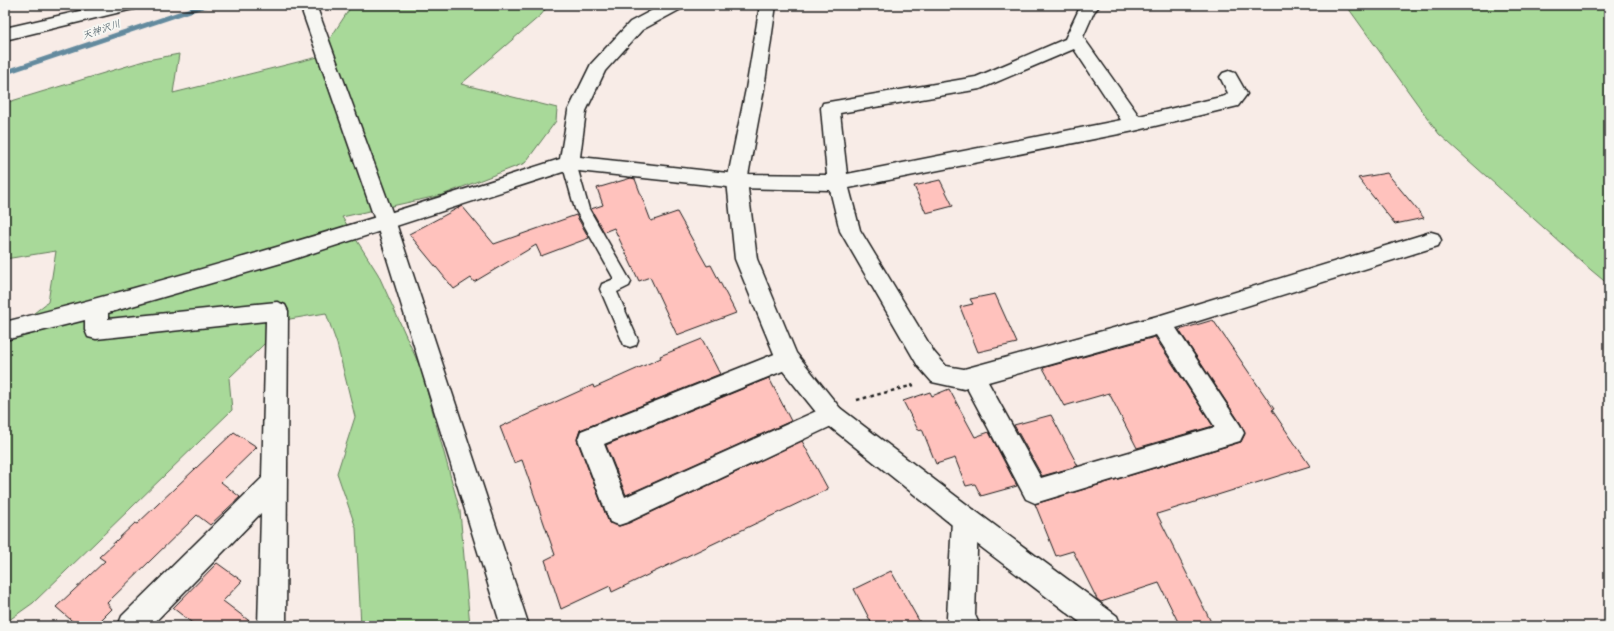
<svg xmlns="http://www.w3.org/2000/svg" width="1614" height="631" viewBox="0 0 1614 631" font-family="'Playpen Sans','Klee One',sans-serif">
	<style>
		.green { fill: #a8d999; stroke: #627a5a }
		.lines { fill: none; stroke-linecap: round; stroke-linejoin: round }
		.stream { fill: #638a9e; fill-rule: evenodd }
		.building { fill: #ffc2bd; stroke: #1c1c1c }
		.service-casing { stroke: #1c1c1c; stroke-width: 3 }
		.minor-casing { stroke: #1c1c1c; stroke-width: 3 }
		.tertiary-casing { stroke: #1c1c1c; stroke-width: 3 }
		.path { stroke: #1c1c1c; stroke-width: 2.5; stroke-dasharray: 3.5 3.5; stroke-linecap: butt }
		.service { fill: #f6f6f2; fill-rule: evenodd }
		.minor { fill: #f6f6f2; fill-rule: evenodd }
		.tertiary { fill: #f6f6f2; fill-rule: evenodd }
		.labels { text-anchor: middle; stroke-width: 4; stroke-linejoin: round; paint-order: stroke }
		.far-water-label { font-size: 10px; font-style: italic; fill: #40535d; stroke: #f6f6f2 }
	</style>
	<rect width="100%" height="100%" fill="#f8ece7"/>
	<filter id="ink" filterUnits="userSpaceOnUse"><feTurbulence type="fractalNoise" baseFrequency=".025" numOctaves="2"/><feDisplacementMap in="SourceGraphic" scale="8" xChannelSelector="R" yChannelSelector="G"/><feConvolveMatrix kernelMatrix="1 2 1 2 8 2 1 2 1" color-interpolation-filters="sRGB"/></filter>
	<g filter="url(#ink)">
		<path class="green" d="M352 5H549L541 15 461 84 557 108 556 121 525 163 442 195 342 217 378 274 421 369 460 511 470 626H361L356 528 337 473 355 417 337 344 326 313 290 319 229 378 232 410 33 603 5 623V336L48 302 56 251 5 259V103L147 60 179 54 173 93 318 57Z
			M1346 5H1609V285L1591 270 1439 134Z"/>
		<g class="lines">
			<path class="stream" d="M198 5H208L207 7 5 75V70Z"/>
		</g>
		<path class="building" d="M1387 173 1424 218 1395 224 1358 178Z
			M631 178 635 179 651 221 677 212 707 266 711 265 736 313 677 335 650 277 639 281 614 228 604 232 591 209 603 205 597 188Z
			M940 180 953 206 926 213 914 186Z
			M462 206 494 244 576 215 589 238 541 256 536 245 474 282 471 278 454 289 409 234Z
			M995 294 1017 343 978 352 960 307 973 304 970 299Z
			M1213 320 1274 409 1272 410 1310 466 1157 514 1213 626H1180L1159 583 1101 602 1097 599 1073 551 1056 556 1035 504 1241 442 1245 434 1241 424 1179 330Z
			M1155 337 1213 426 1137 448 1109 393 1064 406 1043 368Z
			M702 339 720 374 580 430 577 440 609 523 619 526 629 523 802 441 828 489 612 592 610 586 561 609 545 560 555 555 522 460 514 463 500 427 593 385 594 388 661 358 660 356Z
			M769 378 791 421 626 495 606 445Z
			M949 389 975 437 989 432 1017 486 981 496 975 484 966 486 955 458 936 464 922 429 918 430 903 401 930 392 932 396Z
			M1051 415 1078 466 1042 476 1014 425Z
			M234 432 257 447 221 482 240 497 210 525 197 515 107 603 112 609 95 626H78L56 607 105 561 99 557 135 523 137 524Z
			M217 563 242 581 223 601 256 626H196L173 608Z
			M891 571 922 626H873L854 589Z"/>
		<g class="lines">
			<g class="service-casing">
				<path id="service" d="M569 158 574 159 576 163 589 209 631 282 629 286 617 292 638 340 636 345 630 347 624 345 600 289 602 284 614 279 575 209 562 163 564 159Z"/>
			</g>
			<g class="minor-casing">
				<path id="minor" d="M662 5H683L681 9 642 30 605 71 586 111 580 157 737 174 827 175 821 108 823 103 976 77 1065 39 1081 5H1100L1094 12 1083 37 1139 116 1225 96 1228 93 1220 77 1223 73 1229 71 1235 73 1247 94 1238 106 1134 131 849 188 860 230 934 352 946 366 964 369 1161 315 1431 232 1438 234 1441 240 1438 246 1176 328 1240 425 1244 433 1240 441 1035 503 1026 499 967 388 964 389 932 382 918 366 840 231 830 190 737 188 569 170 288 261 108 313V319L277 302 285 305 288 311 286 626H258L261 513 151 626H118L122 616 262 478 266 321 96 339 88 337 85 330V320L5 340V322C192 275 376 218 560 159L568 111 591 64 630 22ZM1074 49 1121 120 847 174 840 113 980 89ZM1156 335 1215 427 1041 478 988 382Z
					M787 349 795 352 798 359 795 366 604 444 625 497 832 404 840 408 844 415 840 422 628 522 619 525 610 522 578 439 581 431Z
					M965 507 974 510 978 519 975 615 980 626H951L947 618 952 519 956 510Z"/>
			</g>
			<g class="tertiary-casing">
				<path id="tertiary" d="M106 5H137L135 9 129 10 5 40V28Z
					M300 5H316L396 223 529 626H501L376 223Z
					M760 5H776L764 89 747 181 757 259 796 353 840 408 974 510 1117 616 1121 626H1085L956 528 824 422 779 366 735 259 727 181 746 89Z"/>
			</g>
			<path class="path" d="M857 400 914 385"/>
			<use href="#service" class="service"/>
			<use href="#minor" class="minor"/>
			<use href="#tertiary" class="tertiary"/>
		</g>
	</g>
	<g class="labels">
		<g class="far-water-label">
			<text transform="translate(101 29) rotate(-19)" y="4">天神沢川</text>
		</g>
	</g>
	<rect width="1614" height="631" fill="none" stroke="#f6f6f2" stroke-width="20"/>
	<rect x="10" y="10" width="1594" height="611" fill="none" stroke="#1c1c1c" stroke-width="1.5" filter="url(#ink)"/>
</svg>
